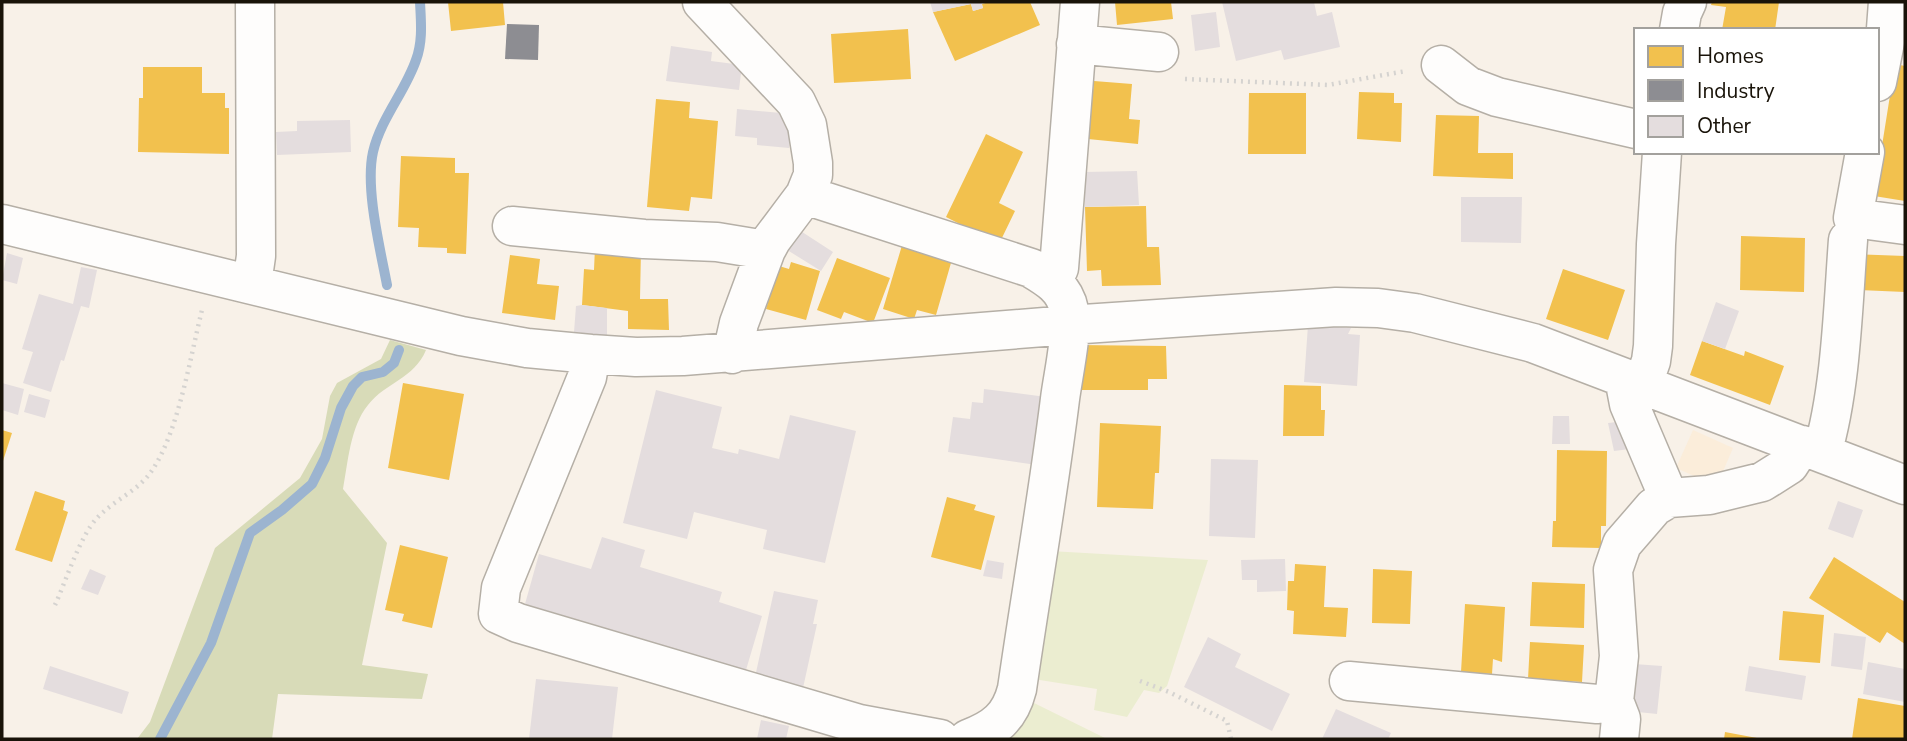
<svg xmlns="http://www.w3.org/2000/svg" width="1907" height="741" viewBox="0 0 1907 741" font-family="'Nunito Sans',sans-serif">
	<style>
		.built { fill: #fbedda }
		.green { fill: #ebedd0 }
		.forest { fill: #d8dbb8 }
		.homes { fill: #f2c14e }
		.industry { fill: #8d8d92 }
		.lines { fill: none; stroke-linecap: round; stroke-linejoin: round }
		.stream { stroke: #9cb4d0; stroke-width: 10 }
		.building { fill: #e4ddde }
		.minor-casing { stroke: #b5afa6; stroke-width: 41 }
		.path { stroke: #d5d3d0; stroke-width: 4.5; stroke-dasharray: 2 5; stroke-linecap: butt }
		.minor { stroke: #fefdfc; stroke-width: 38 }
	</style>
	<rect width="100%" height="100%" fill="#f8f1e8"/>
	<path class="built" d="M1693 430 1733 448 1721 476 1708 482 1676 468Z"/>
	<path class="green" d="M1050 551 1208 560 1167 686 1159 693 1144 690 1127 717 1094 710 1097 689 1027 678Z
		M1030 701 1107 739H1006Z"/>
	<path class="forest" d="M390 340 426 350C414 379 386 382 368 405 350 427 348 463 343 489L387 543 362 665 428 674 422 699 278 694 272 739H137L150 722 215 548 300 478 322 439 330 396 337 383 381 359Z"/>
	<path class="homes" d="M448 2H503L505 25 451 31Z
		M989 2H1030L1040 25 955 61 933 12 971 4 973 11 983 8 982 4Z
		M1115 2H1171L1173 19 1117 25Z
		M1712 2H1779L1775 30H1722L1726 7 1711 5Z
		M908 29 911 79 834 83 831 34Z
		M1895 64 1905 66V201L1874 196Z
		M143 67H202V93H225V108H229V154L138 152 139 98H143Z
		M1094 81 1132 84 1129 119 1140 120 1138 144 1088 139Z
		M1359 92 1394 93V103H1402L1401 142 1357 139Z
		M1249 93H1306V154H1248Z
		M656 99 690 102 689 118 718 121 712 199 691 197 689 211 647 207Z
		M1436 115 1479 116 1478 153H1513V179L1433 176Z
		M986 134 1023 152 999 203 1015 211 999 244 946 217Z
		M401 156 455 158V173H469L466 254 447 253V248L418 247 419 228 398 227Z
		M1146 206 1147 247H1159L1161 285 1102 286 1101 270 1087 271 1085 207Z
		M1741 236 1805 238 1804 292 1740 290Z
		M903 242 953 256 936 315 917 310 914 319 883 309Z
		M595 247 641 249 640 299H668L669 330 628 329V311L582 305 584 269 594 270Z
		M1851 254 1905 256V292L1859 290Z
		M510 255 540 259 537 284 559 286 555 320 502 313Z
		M837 258 890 278 873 323 844 312 841 319 817 310Z
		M791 262 820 271 806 320 766 309 779 266 789 269Z
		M1563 269 1625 290 1608 340 1546 319Z
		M1702 341 1744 356 1745 351 1784 366 1770 405 1690 375Z
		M1078 345 1166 346 1167 379H1148V390H1078Z
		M403 383 464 394 449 480 388 468Z
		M1284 385 1321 386V410H1325L1324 436H1283Z
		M1100 423 1161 426 1159 473H1155L1153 509 1097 507Z
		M2 430 12 433 2 464Z
		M1557 450 1607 451 1606 526H1601V548L1552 547 1553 521H1556Z
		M35 491 65 501 63 510 68 512 52 562 15 550Z
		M947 497 976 505 974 510 995 516 981 570 931 557Z
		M400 545 448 557 432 628 402 621 404 614 385 610Z
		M1834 557 1905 602V644L1887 632 1880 643 1809 598Z
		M1295 564 1326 566 1324 607 1348 608 1346 637 1293 634 1294 611 1287 610 1288 581H1294Z
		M1373 569 1412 571 1410 624 1372 623Z
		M1532 582 1585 584 1584 628 1530 626Z
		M1465 604 1505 607 1502 662 1493 659 1492 674 1461 672Z
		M1783 611 1824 615 1820 663 1779 660Z
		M1530 642 1584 645 1582 682 1528 679Z
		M1858 698 1905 706V739H1852Z
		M1725 732 1757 738 1756 739H1724Z"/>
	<path class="industry" d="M507 24 539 25 538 60 505 59Z"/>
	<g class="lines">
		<path class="stream" d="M387 285C380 248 365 188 373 152 381 118 405 92 416 60 423 41 421 22 420 2
			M160 739 211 643 250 533 282 510 312 484 325 458 341 408 353 386 362 377 383 372 394 363 399 350"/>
	</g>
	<path class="building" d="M930 2H981L983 8 973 11 971 4 933 12Z
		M1222 2H1314L1317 16 1332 12 1340 47 1284 60 1281 50 1236 61Z
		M1216 12 1220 47 1195 51 1191 15Z
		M671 46 712 52 711 61 742 65 739 90 666 81Z
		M737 109 792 114 789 148 757 145V138L735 136Z
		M350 120 351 152 277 155 276 132 297 131V121Z
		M1137 171 1139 205 1085 207 1084 172Z
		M1461 197H1522L1521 243 1461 242Z
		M796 228 833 252 821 271 784 248Z
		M7 253 23 258 17 284 2 280Z
		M81 267 97 270 89 308 81 306 64 361 61 360 51 392 23 383 33 352 22 349 39 294 73 304Z
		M1716 302 1739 311 1725 349 1702 341Z
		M582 305 607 308V336L574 332 576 306Z
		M1308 325 1351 328 1348 334 1360 335 1357 386 1304 382Z
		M2 383 24 389 18 415 2 410Z
		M984 389 1054 398 1044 466 948 452 953 417 970 419 972 402 983 403Z
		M656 390 722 407 712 448 738 454 739 449 779 459 790 415 856 431 825 563 763 549 767 530 694 512 687 539 623 523Z
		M29 394 50 400 45 418 24 412Z
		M1553 416H1569L1570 444H1552Z
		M1626 421 1630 449 1614 451 1608 423Z
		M1211 459 1258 460 1255 538 1209 536Z
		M1838 501 1863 510 1853 538 1828 529Z
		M602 537 645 550 640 567 722 592 719 602 762 616 746 670 525 604 539 554 591 569Z
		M1285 559 1286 591 1257 592V580H1242L1241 560Z
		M987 560 1004 563 1002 579 983 576Z
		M90 569 106 576 98 595 81 589Z
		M774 591 818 600 813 624H817L803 688 755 677Z
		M1834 633 1866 637 1862 670 1831 666Z
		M1208 637 1241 654 1235 667 1290 694 1272 731 1184 687Z
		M1868 662 1905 669V702L1863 694Z
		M1634 664 1662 666 1657 714 1638 712 1631 700Z
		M50 666 129 692 122 714 43 689Z
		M1749 666 1806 676 1802 700 1745 691Z
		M536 679 618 687 612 739H529Z
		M1336 709 1391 733 1388 739H1322Z
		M761 720 789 726 786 739H757Z"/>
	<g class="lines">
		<g class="minor-casing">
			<path id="minor" d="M702 2 796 102 807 125 813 163V175L805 195
				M1679 30 1682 13 1687 2
				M1076 44 1159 52
				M1441 65 1468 86 1497 97 1636 129
				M1877 82 1885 42 1888 2
				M1865 152 1853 218 1905 225
				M2 224 461 336 527 348 591 354 636 357 683 356 1069 325 1336 307 1378 308 1415 313 1533 343 1905 485
				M512 226 644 239 717 242 766 250
				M1053 281 1059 268 1080 2
				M252 284 256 256 255 2
				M591 354 587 377 501 588 498 614 518 623 859 724 940 739
				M732 354 739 323 766 250 772 239 805 195 1031 268C1048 278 1065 288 1069 310 1073 333 1063 375 1060 399 1048 496 1031 592 1017 689 1010 717 995 729 968 739
				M1624 378 1629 404 1669 498
				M1643 384 1651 361 1653 346 1656 244 1662 152
				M1822 453C1841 390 1843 306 1848 240
				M1349 681 1597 704 1614 701 1619 656 1613 570 1622 544 1654 507 1669 498 1709 495 1762 482 1789 465 1802 445
				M1614 701 1621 719 1619 739"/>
		</g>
		<path class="path" d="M1185 79 1328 85 1406 71
			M55 605C66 581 80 536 97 518 115 499 139 491 153 469 179 429 190 358 202 310
			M1140 681 1169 692 1227 721 1231 739"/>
		<use href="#minor" class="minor"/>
	</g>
	<rect width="1907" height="741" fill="none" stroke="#191309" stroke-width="7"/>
	<rect x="1634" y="28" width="245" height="126" fill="#ffffff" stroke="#a3a19d" stroke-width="2"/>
	<rect x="1648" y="46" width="35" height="21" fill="#f2c14e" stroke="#a3a19d" stroke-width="2"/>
	<text x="1697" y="63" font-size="21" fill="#191309">Homes</text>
	<rect x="1648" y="80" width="35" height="21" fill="#8d8d92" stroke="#a3a19d" stroke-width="2"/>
	<text x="1697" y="98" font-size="21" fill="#191309">Industry</text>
	<rect x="1648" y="116" width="35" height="21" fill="#e4ddde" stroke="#a3a19d" stroke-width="2"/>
	<text x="1697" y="133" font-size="21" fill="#191309">Other</text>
</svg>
